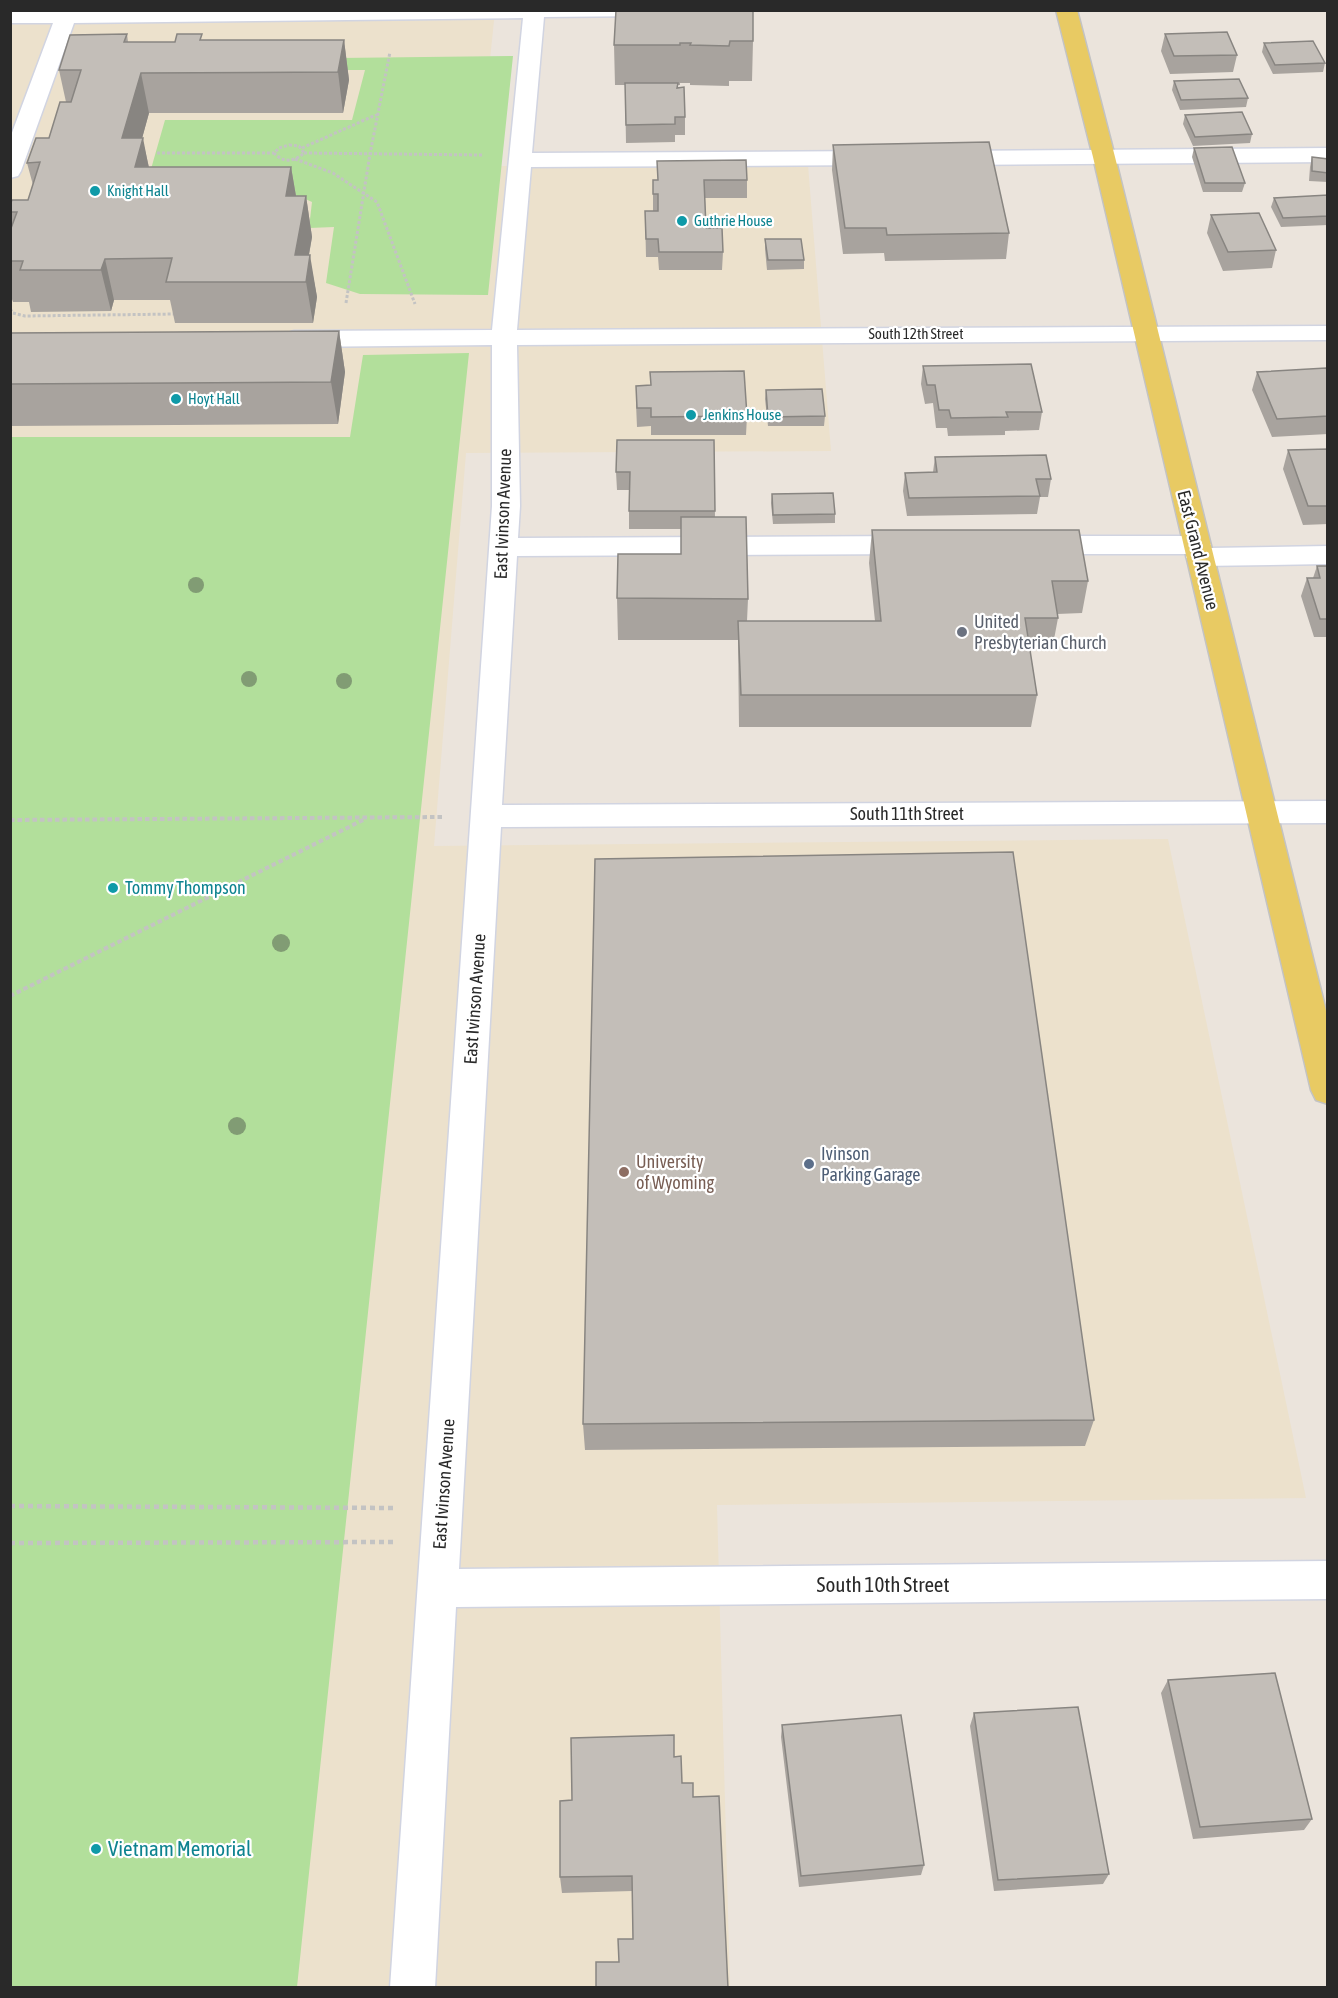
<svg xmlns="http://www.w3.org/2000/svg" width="1338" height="1998" viewBox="0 0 1338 1998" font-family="'Asap Condensed',sans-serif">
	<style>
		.education { fill: #ece1cc }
		.green { fill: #b2df9b }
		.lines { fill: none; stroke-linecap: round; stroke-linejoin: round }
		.minor-casing { stroke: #d1d4e1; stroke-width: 3 }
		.major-casing { stroke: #c3c3c3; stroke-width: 3 }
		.path-far2 { stroke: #c3c3c3; stroke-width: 3; stroke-dasharray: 3 2; stroke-linecap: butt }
		.path-far1 { stroke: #c3c3c3; stroke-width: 4; stroke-dasharray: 4.5 3; stroke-linecap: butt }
		.path { stroke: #c3c3c3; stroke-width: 4.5; stroke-dasharray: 5 4; stroke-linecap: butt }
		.minor { fill: #fff; fill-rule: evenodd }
		.major { fill: #e8ca63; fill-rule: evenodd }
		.tree { fill: #819c74 }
		.wall { fill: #a8a39e }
		.shaded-wall { fill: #888581 }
		.building { fill: #c3beb8; stroke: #888581; stroke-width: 1.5 }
		.culture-dot { fill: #0f9aa8; stroke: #fff; stroke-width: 2 }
		.worship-dot { fill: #6b7280; stroke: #fff; stroke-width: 2 }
		.service-dot { fill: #5c6f8a; stroke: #fff; stroke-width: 2 }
		.education-dot { fill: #8d6e63; stroke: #fff; stroke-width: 2 }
		.labels { text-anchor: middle; stroke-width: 4.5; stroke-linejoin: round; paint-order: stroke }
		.far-culture-label { font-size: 15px; fill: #0d838f; stroke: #fff; text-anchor: start }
		.far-street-label { font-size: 15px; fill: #292929; stroke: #fff }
		.street-label { font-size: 18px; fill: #292929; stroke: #fff }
		.worship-label { font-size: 18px; fill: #5b616d; stroke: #fff; text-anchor: start }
		.culture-label { font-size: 18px; fill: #0d838f; stroke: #fff; text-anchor: start }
		.service-label { font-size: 18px; fill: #4e5e75; stroke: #fff; text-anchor: start }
		.education-label { font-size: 18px; fill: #785e54; stroke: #fff; text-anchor: start }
		.near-street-label { font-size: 21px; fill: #292929; stroke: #fff }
		.near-culture-label { font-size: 21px; fill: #0d838f; stroke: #fff; text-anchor: start }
	</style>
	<rect width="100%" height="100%" fill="#ebe4dc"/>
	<path class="education" d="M11 11H495L479 166 808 165 831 451 466 453 434 846 1168 839 1306 1498 717 1505 730 1987 11 1988Z"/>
	<path class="green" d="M513 56 488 295 360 294 326 283 334 227 309 228 312 202 299 196 165 197 151 169 165 120H352L365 70H169L173 60Z
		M469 353 297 1987H11V437H350L363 355Z"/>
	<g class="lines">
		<g class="minor-casing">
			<path id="minor" d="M661 10 658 14 651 16 544 17 532 153 876 151 884 153 887 158 884 163 876 165 531 167 517 330 1328 326V340L517 345 520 506 518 538 916 536 926 539 930 545 926 551 916 554 517 556 502 805 1328 801V823L501 827 459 1569 1328 1561V1599L456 1607 435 1988H390L492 506V345L294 347 285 344 281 339 285 334 294 331 492 330 523 18 74 23 21 171 18 176 10 178V138L53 23H10V11Z
				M1328 148V162L948 165 940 163 937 158 940 153 948 151Z
				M1036 536H1197L1207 539 1211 545 1209 548 1328 546V564L1200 566 1190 563 1186 557 1188 554H1036L1026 551 1022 545 1026 539Z"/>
		</g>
		<g class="major-casing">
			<path id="major" d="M1056 10H1077L1115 157 1328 1019V1104L1316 1100 1311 1090 1093 157Z"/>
		</g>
		<path class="path-far2" d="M289 145 299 146 304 153C294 162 283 163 274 153L279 148Z
			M302 148 378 114
			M157 153H274
			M304 153 482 155
			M295 159 333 173 377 202 415 304
			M346 303 370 154 390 52
			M10 309 13 313 25 316 177 314"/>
		<path class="path-far1" d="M10 820 442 817
			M10 996 365 819"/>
		<path class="path" d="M10 1506 397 1508
			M10 1543 394 1542"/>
		<use href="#minor" class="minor"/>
		<use href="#major" class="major"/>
	</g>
	<g class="tree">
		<circle cx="196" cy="585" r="8"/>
		<circle cx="249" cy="679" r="8"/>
		<circle cx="344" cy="681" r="8"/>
		<circle cx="281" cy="943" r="9"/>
		<circle cx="237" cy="1126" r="9"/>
	</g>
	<path class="wall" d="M616 10 753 41 752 81H729V86L690 85V83H680V85H678V88L685 117V135H675V142L626 143 625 85H615L614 45Z
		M127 34 128 42H175L203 40H344L349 80 343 113H149L142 138 149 167H291L296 196H306L312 237 309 255 317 297 313 323H175L170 300H114L111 311 31 312 29 302H13L10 294V231L12 227 10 221V205L28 200 33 185 27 163 49 138 66 102 59 70Z
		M1165 34 1237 55 1233 72 1170 74 1161 51Z
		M1264 43 1325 63 1323 72 1273 74 1262 52Z
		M1174 81 1248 98 1246 107 1180 110 1172 90Z
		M1185 115 1252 134 1250 143 1193 146 1183 124Z
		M833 145 1009 233 1006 259 885 261 884 253 843 254 832 170Z
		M1194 148 1245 183 1242 192H1203L1192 157Z
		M1312 157 1328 159V182L1309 181 1310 167Z
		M653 180H747V198H705L706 228 723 252 722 270H659L658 257H646L645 211H653Z
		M1328 195V225L1281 227 1271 207 1274 198Z
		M1211 215 1276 250 1272 268 1223 271 1207 233Z
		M765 239 804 260V269L767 270 765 249Z
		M339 331 345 372 338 424 10 426V333Z
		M923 366 1042 412 1039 430 1005 431V435L948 436 947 428H936L933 403 925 404 921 384Z
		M1257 372H1328V434L1272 437 1252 390Z
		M766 390 825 416 824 426H768L765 399Z
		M636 404 747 416 746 435H651V426L637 427Z
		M714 440 715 517 748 599 747 621H875L869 563 872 530 1088 581 1082 613 1057 614 1058 618 1052 650H1030L1037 695 1031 727H739L738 640H618L617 598 681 554V529H629V490H617L616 472Z
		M1328 449V524L1303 525 1283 469 1288 450Z
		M935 457 1051 479 1048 497H1040L1037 514 907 516 903 491 905 473 933 472Z
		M772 494 835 514V523L773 524 771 503Z
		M1317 566H1328V637H1314L1301 596 1307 578H1313Z
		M1094 1420 1085 1446 585 1450 583 1424Z
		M1168 1680 1312 1819 1304 1830 1193 1839 1161 1693Z
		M974 1713 1109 1874 1103 1884 994 1891 970 1726Z
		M782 1725 924 1865 921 1875 799 1887 781 1737Z
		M674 1757 682 1783 693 1797 719 1796 619 1962 633 1939 632 1891 562 1893 560 1877 572 1800Z"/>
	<path class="shaded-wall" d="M344 40 349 80 343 113 338 72Z
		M141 73 149 113 131 179 122 138Z
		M143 138 151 179 135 167Z
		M291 167 298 208 286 196Z
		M306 196 312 237 304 282 295 255Z
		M310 255 317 297 313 323 306 282Z
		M105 259 114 300 111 311 101 270Z
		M339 331 345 372 338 424 331 382Z"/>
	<path class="building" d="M616 10H753V41H730L729 46 690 45 691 43H680V45H614Z
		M1227 32 1237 55 1174 56 1165 34Z
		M127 34 124 42H175L177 34H202L200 40H344L338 72 141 73 122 138H143L135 167H291L286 196H306L295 255H310L306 282H166L172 258 105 259 101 270H20L23 261H10V231L17 212H10V205L12 200H28L40 162 27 163 36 138H49L60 102H71L81 70H59L70 35Z
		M1313 41 1325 63 1275 65 1264 43Z
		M1239 79 1248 98 1181 100 1174 81Z
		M625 83H678L677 88 684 87 685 117H675V124L626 125Z
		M1242 112 1252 134 1195 137 1185 115Z
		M989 142 1009 233 887 235 886 228H845L833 145Z
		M1232 147 1245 183H1205L1194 148Z
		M1312 157 1328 159V173L1312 171Z
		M746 160 747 180H704L706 228H722L723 252H659L658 239H646L645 211H658V194H653V180H658L657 161Z
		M1328 195V216L1283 218 1274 198Z
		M1259 213 1276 250 1228 252 1211 215Z
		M765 239H801L804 260H768Z
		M339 331 331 382 10 384V333Z
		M1031 364 1042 412H1006L1008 417 951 418 949 410H939L935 385H927L923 366Z
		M1326 368 1328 372V416L1277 419 1257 372Z
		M744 371 747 416 651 417V408H637L636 386 651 385 650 372Z
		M822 389 825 416 768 417 766 390Z
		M617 440H714L715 511H629L630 472H616Z
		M1328 449V506H1308L1288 450Z
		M1046 455 1051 479H1036L1040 496 909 498 905 473 937 472 935 457Z
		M833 493 835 514 773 515 772 494Z
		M681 517H746L748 599 617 598 618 554H681Z
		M872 530H1079L1088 581H1052L1058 618H1025L1037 695H741L738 621H881Z
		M1317 566H1328V619H1320L1307 578H1320Z
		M1013 852 1094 1420 583 1424 595 859Z
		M1275 1673 1312 1819 1200 1827 1168 1680Z
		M1078 1707 1109 1874 998 1880 974 1713Z
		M901 1715 924 1865 801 1876 782 1725Z
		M674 1735V1757L681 1756 682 1783H693V1797L719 1796 728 1988H596V1962H619L618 1939H633L632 1876 560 1877V1801L572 1800 571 1738Z"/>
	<g class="culture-dot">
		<circle cx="95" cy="191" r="6"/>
		<circle cx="682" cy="221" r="6"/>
		<circle cx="176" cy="399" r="6"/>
		<circle cx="691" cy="415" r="6"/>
		<circle cx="113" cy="888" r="6"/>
		<circle cx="96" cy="1849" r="6"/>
	</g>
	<circle class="worship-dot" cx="962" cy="632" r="6"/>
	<circle class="service-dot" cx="809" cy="1164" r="6"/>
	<circle class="education-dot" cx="624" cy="1172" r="6"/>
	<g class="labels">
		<g class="far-culture-label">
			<text x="107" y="196">Knight Hall</text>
			<text x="694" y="226">Guthrie House</text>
			<text x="188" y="404">Hoyt Hall</text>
			<text x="703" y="420">Jenkins House</text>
		</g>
		<g class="far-street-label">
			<text x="916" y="339">South 12th Street</text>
		</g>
		<g class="street-label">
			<text transform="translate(503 514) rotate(-88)" y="6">East Ivinson Avenue</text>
			<text transform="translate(1198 550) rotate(76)" y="6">East Grand Avenue</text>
			<text x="907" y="820">South 11th Street</text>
			<text transform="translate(475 999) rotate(-86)" y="6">East Ivinson Avenue</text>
			<text transform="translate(444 1484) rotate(-86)" y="6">East Ivinson Avenue</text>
		</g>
		<g class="worship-label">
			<text x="974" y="628">United<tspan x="974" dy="21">Presbyterian Church</tspan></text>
		</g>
		<g class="culture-label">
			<text x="125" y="894">Tommy Thompson</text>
		</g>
		<g class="service-label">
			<text x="821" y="1160">Ivinson<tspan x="821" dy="21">Parking Garage</tspan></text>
		</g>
		<g class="education-label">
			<text x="636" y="1168">University<tspan x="636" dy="21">of Wyoming</tspan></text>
		</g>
		<g class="near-street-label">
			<text x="883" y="1592">South 10th Street</text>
		</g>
		<g class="near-culture-label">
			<text x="108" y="1856">Vietnam Memorial</text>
		</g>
	</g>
	<rect width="1338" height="1998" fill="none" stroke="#292929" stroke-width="24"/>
</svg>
